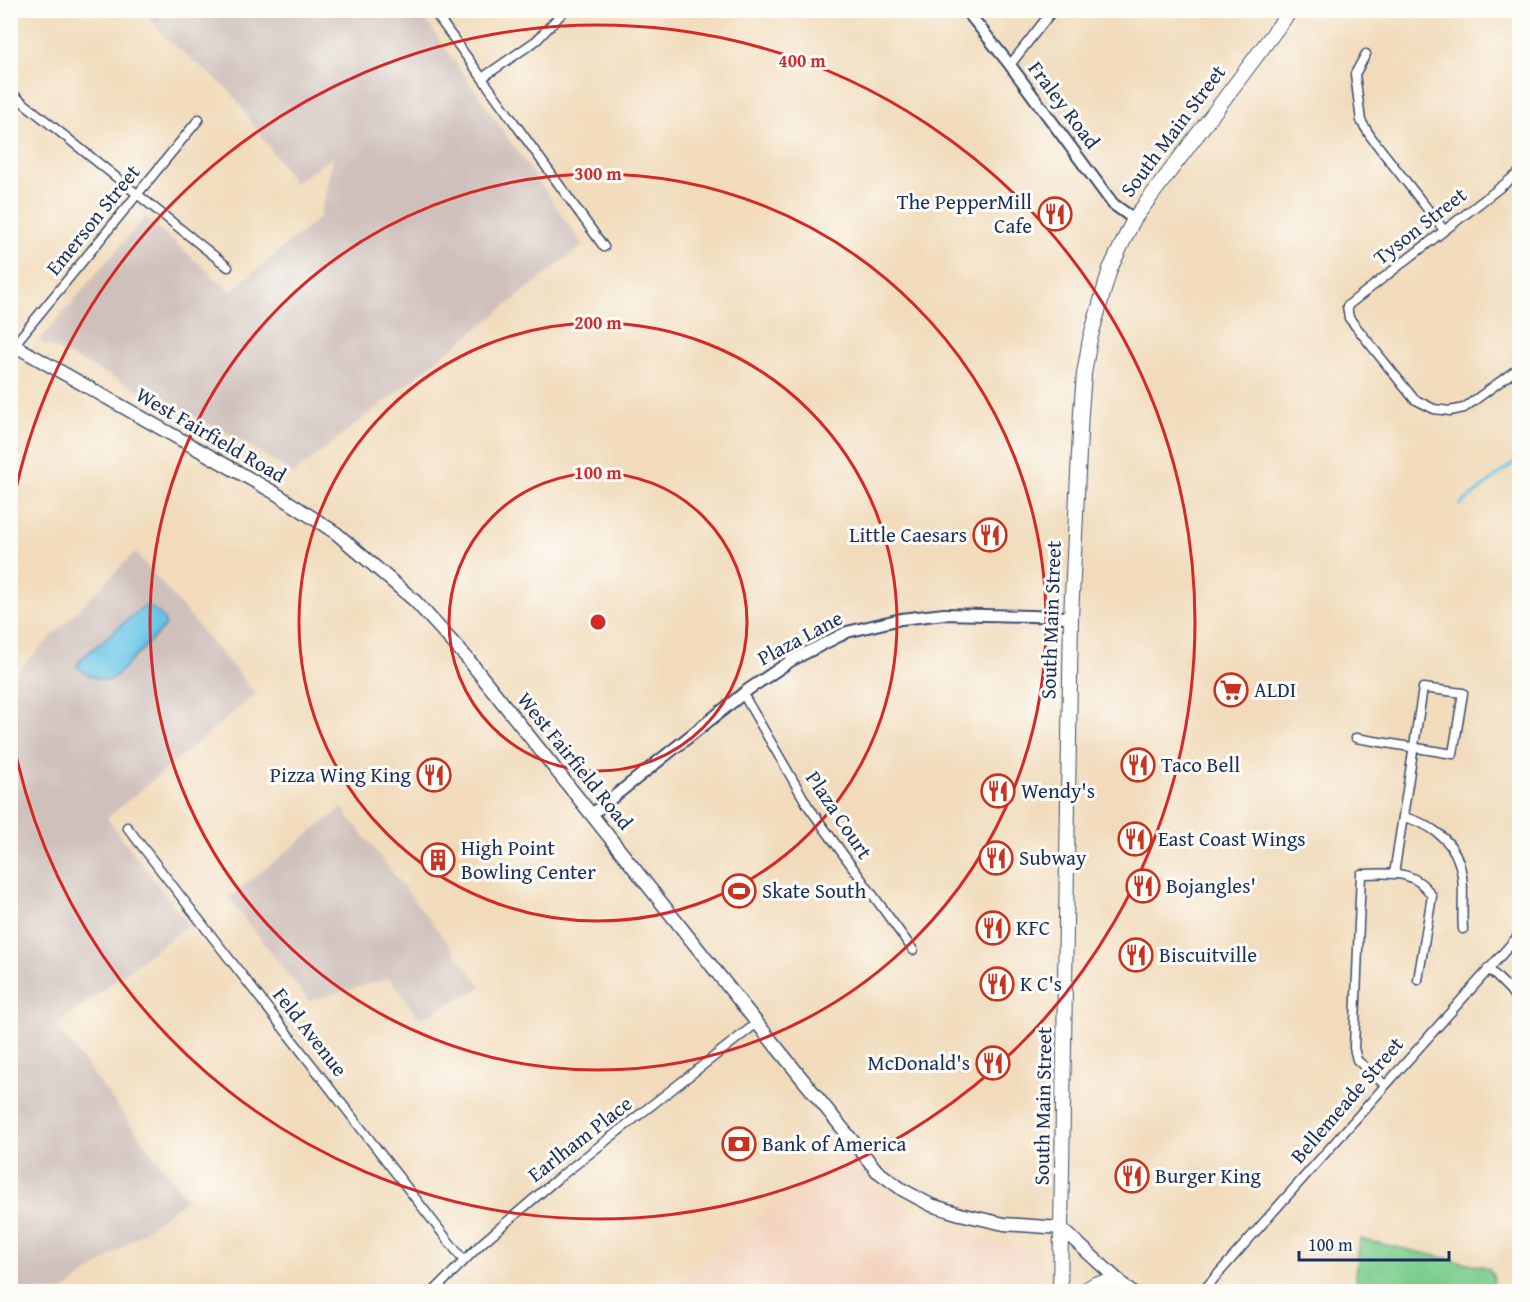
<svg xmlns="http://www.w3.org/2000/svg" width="1530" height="1302" viewBox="0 0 1530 1302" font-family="'Gentium Book Plus',serif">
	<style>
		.built { fill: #f3d4bf }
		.industrial { fill: #cfc0bb }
		.green { fill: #7bcd8e; stroke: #4b7e76; stroke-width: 1.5 }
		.water { fill: #69c5e7; stroke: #427aa2; stroke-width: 1.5 }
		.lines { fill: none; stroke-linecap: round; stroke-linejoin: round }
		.stream { stroke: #69c5e7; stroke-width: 3 }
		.minor-casing { stroke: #3b496c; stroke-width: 11 }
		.tertiary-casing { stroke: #3b496c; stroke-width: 14 }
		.secondary-casing { stroke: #3b496c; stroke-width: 15 }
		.primary-casing { stroke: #3b496c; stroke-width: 16 }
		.minor { stroke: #fff; stroke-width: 8 }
		.tertiary { stroke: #fff; stroke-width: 10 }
		.secondary { stroke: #fff; stroke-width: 12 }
		.primary { stroke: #fff; stroke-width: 14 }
		.ring { fill: none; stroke: #d62828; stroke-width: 3 }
		.labels { text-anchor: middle; stroke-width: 6; stroke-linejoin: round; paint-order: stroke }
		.street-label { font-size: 21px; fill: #1b2f5e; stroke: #fdfcf7 }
		.poi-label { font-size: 21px; fill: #1b2f5e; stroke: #fdfcf7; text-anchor: start }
		.centre { fill: #d62828; stroke: #fdfcf7; stroke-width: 3 }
		.ring-label { font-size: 18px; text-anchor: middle; font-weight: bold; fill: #d62828; stroke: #fdfcf7; stroke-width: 6; stroke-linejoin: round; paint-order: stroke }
	</style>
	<rect width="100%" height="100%" fill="#fdfcf7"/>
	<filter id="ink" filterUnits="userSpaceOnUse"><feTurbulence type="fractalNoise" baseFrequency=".0167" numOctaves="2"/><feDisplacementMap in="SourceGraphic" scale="12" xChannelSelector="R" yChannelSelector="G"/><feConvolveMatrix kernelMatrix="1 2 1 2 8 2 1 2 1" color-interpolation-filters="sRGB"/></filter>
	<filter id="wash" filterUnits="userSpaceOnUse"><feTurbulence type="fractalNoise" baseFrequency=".008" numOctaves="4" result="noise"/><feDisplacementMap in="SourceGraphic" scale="24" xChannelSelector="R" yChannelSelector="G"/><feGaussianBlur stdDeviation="1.35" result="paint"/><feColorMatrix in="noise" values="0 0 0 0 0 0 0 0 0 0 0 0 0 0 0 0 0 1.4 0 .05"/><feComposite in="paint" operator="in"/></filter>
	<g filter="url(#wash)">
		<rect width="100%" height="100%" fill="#f1dbbb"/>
		<path class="built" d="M841 1150 871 1185 944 1231 1040 1250 1041 1291H684L689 1273Z"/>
		<path class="industrial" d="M146 11H419L583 245 293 474 239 439 39 341 145 217 231 291 320 217 333 157 294 183 230 91 163 36Z
			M135 552 256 694 107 818 188 925 56 1025 187 1199 64 1291 12 1292 11 1289V678Z
			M342 808 482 987 420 1019 390 978 309 1001 228 898Z"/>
		<path class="green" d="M1360 1239 1489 1268 1494 1278 1491 1291H1357L1356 1275Z"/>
		<path class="water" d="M149 606 162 616 166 625 118 674 108 681C95 678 86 676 77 666L82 658 143 607Z"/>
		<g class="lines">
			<path class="stream" d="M1460 505 1520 458"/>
		</g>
	</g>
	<g filter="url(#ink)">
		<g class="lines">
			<g class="minor-casing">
				<path id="minor" d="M433 10 604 247
					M1366 54 1355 74 1361 121 1371 137 1444 230
					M1010 65 1053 10
					M482 78 537 40 565 10
					M10 92 228 267
					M1520 172 1347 306 1349 318 1414 399 1434 409 1450 411 1464 408 1520 367
					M14 345 199 119
					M743 694 808 806 913 950
					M1356 738 1453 754 1463 693 1423 688 1394 874
					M1403 817C1426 822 1452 838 1459 863 1466 883 1461 908 1463 929
					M127 827 464 1261
					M1488 968 1509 989 1520 1004
					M1385 1085 1357 1060 1354 1048 1361 874C1390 874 1414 868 1432 896L1418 980
					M433 1292 482 1243 557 1179 757 1023
					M1202 1292 1520 934"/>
			</g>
			<g class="tertiary-casing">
				<path id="tertiary" d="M966 10 1010 65 1113 204 1134 219
					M592 814 749 689 792 660 847 632 901 619 944 614 1071 617"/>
			</g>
			<g class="secondary-casing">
				<path id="secondary" d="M10 343 275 493 336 533 415 601 467 658 757 1023 877 1171 903 1190 931 1205 960 1214 1004 1224 1061 1228 1131 1292"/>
			</g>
			<g class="primary-casing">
				<path id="primary" d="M1060 1292 1071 617 1081 412 1084 374 1090 339 1110 269 1134 219 1291 10
					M1082 1292 1095 1284 1119 1281"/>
			</g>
			<use href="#minor" class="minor"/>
			<use href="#tertiary" class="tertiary"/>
			<use href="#secondary" class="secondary"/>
			<use href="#primary" class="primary"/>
		</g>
	</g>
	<g class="ring">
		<circle cx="598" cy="622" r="149"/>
		<circle cx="598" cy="622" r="299"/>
		<circle cx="598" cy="622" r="448"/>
		<path d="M11 513A597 597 0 1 1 11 731"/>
	</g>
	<defs>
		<g id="restaurant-ring" transform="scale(1.725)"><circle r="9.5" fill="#fdfcf7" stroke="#c8321e" stroke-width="1.5"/><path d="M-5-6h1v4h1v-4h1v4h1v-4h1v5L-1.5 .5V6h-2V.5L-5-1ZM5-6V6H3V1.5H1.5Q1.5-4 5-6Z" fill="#c8321e"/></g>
		<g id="supermarket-ring" transform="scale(1.725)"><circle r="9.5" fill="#fdfcf7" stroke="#c8321e" stroke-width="1.5"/><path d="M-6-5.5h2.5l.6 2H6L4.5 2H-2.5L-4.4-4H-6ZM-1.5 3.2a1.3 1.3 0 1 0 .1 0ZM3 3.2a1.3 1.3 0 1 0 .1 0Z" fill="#c8321e"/></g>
		<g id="building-ring" transform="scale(1.725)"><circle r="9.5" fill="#fdfcf7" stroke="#c8321e" stroke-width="1.5"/><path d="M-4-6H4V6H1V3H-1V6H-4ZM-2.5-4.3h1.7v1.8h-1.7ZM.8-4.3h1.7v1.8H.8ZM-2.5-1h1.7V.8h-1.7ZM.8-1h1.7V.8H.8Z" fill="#c8321e"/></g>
		<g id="stadium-ring" transform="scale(1.725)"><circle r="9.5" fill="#fdfcf7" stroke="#c8321e" stroke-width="1.5"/><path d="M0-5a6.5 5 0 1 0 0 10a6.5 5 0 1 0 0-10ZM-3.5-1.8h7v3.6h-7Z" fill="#c8321e"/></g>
		<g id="bank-ring" transform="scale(1.725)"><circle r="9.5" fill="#fdfcf7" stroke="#c8321e" stroke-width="1.5"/><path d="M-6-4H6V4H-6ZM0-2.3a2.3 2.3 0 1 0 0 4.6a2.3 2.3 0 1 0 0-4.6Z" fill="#c8321e"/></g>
	</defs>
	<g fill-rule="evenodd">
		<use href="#restaurant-ring" x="1055" y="214"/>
		<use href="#restaurant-ring" x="990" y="535"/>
		<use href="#supermarket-ring" x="1231" y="690"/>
		<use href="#restaurant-ring" x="1138" y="765"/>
		<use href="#restaurant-ring" x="434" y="775"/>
		<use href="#restaurant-ring" x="998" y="791"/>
		<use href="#restaurant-ring" x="1135" y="839"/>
		<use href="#restaurant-ring" x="996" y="858"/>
		<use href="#building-ring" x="438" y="860"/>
		<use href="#restaurant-ring" x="1143" y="886"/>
		<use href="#stadium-ring" x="739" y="891"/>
		<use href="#restaurant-ring" x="993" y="928"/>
		<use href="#restaurant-ring" x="1136" y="955"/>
		<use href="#restaurant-ring" x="997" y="984"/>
		<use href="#restaurant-ring" x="993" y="1063"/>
		<use href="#bank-ring" x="739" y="1144"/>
		<use href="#restaurant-ring" x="1132" y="1176"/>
	</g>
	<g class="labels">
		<g class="street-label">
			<text transform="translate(1064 105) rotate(53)" y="7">Fraley Road</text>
			<text transform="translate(1173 131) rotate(-53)" y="7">South Main Street</text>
			<text transform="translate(93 220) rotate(-51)" y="7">Emerson Street</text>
			<text transform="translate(1420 226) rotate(-38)" y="7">Tyson Street</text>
			<text transform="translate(211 435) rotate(30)" y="7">West Fairfield Road</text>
			<text transform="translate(1051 620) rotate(-88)" y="7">South Main Street</text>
			<text transform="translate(800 638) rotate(-28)" y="7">Plaza Lane</text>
			<text transform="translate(575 761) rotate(51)" y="7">West Fairfield Road</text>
			<text transform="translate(839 815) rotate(56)" y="7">Plaza Court</text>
			<text transform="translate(310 1032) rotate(52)" y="7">Feld Avenue</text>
			<text transform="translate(1347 1100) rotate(-49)" y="7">Bellemeade Street</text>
			<text transform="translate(1043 1106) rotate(-89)" y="7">South Main Street</text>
			<text transform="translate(580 1139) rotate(-38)" y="7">Earlham Place</text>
		</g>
		<g class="poi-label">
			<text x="1032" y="209" text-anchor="end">The PepperMill<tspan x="1032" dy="24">Cafe</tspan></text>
			<text x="967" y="542" text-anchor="end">Little Caesars</text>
			<text x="1254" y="697">ALDI</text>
			<text x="1161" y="772">Taco Bell</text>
			<text x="411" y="782" text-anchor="end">Pizza Wing King</text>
			<text x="1021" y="798">Wendy's</text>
			<text x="1158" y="846">East Coast Wings</text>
			<text x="461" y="855">High Point<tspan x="461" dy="24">Bowling Center</tspan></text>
			<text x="1019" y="865">Subway</text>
			<text x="1166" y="893">Bojangles'</text>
			<text x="762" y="898">Skate South</text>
			<text x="1016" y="935">KFC</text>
			<text x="1159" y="962">Biscuitville</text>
			<text x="1020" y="991">K C's</text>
			<text x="970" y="1070" text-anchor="end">McDonald's</text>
			<text x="762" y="1151">Bank of America</text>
			<text x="1155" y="1183">Burger King</text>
		</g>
	</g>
	<circle cx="598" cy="622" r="9" class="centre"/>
	<g class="ring-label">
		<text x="802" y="67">400 m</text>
		<text x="598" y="180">300 m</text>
		<text x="598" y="329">200 m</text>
		<text x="598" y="479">100 m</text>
	</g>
	<rect width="1530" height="1302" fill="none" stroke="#fdfcf7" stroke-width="36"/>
	<path d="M1299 1251v9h150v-9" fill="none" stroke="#1b2f5e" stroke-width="3"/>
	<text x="1308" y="1251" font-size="18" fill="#1b2f5e" stroke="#fdfcf7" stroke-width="4.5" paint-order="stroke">100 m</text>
</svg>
